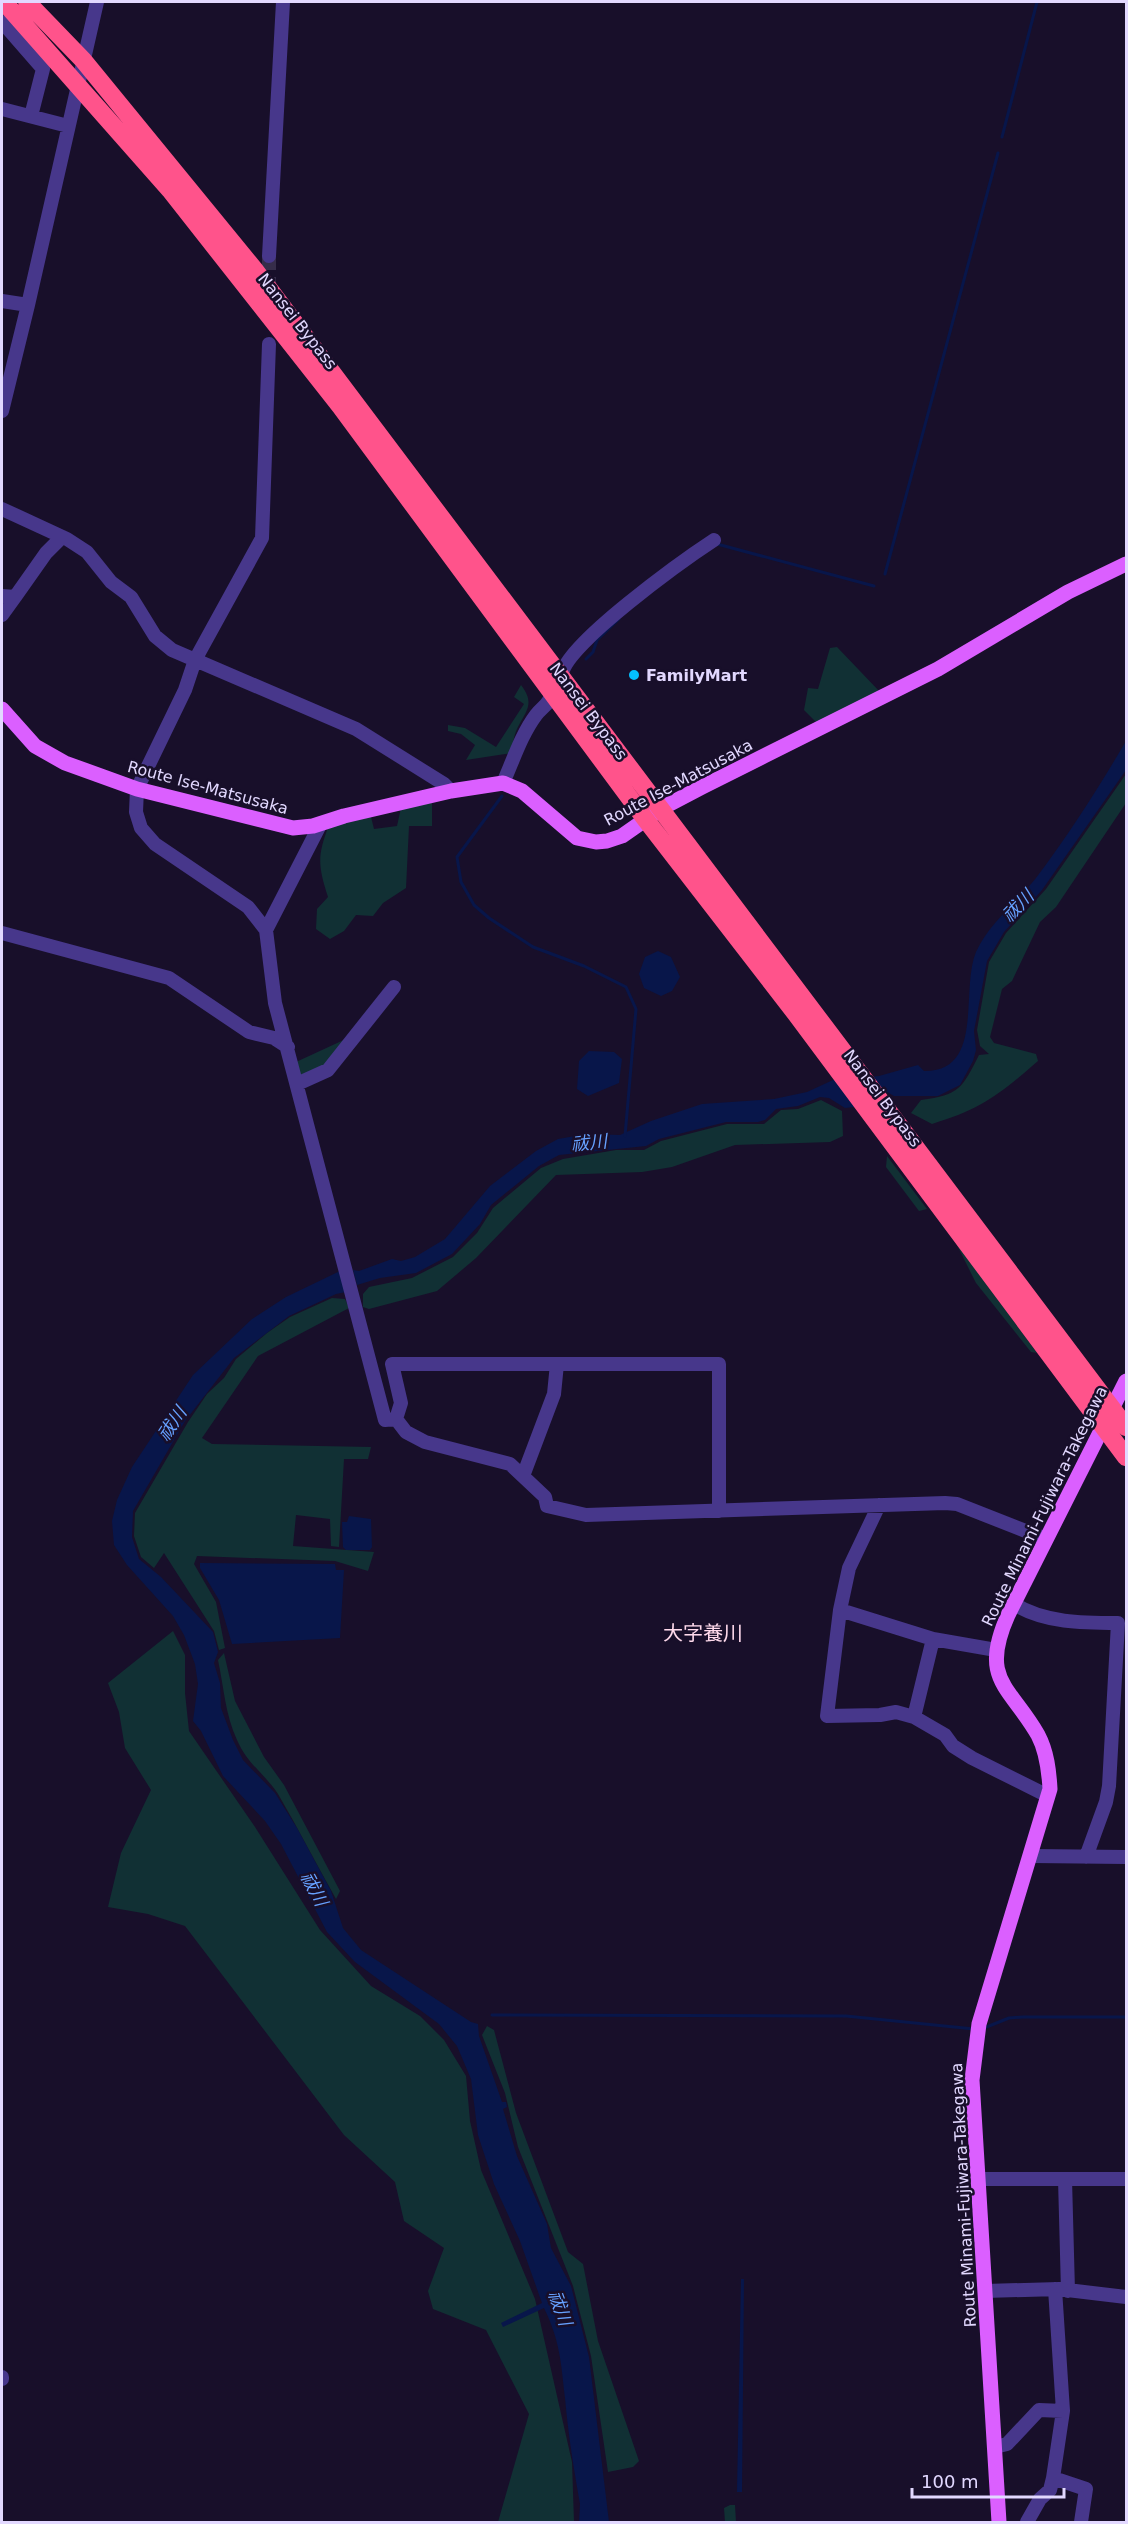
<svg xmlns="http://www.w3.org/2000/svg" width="1128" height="2524" viewBox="0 0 1128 2524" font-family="'DejaVu Sans','Noto Sans JP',sans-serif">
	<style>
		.green { fill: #113034 }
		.water { fill: #08164a }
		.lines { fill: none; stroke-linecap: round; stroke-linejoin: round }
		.stream { stroke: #08164a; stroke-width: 3 }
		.minor-tunnel { stroke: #362d4a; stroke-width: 14; stroke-dasharray: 14 7; stroke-linecap: butt }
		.minor { stroke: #47378b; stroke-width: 14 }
		.major { stroke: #db5fff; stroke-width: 15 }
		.highway { stroke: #ff538b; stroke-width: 18 }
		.poi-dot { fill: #04c0ff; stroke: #180f2a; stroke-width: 2 }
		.labels { text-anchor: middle; stroke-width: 5; stroke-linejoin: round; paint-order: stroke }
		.street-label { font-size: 16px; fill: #e2d8ff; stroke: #180f2a }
		.poi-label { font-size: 16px; font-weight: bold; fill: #e2d8ff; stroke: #180f2a; text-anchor: start }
		.water-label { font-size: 18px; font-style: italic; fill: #66a1ff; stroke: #180f2a }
		.quarter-label { font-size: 20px; fill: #ffdaec; stroke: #180f2a }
	</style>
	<rect width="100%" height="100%" fill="#180f2a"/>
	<path class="green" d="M837 647 880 692 818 724 804 710 808 688 818 689 830 648Z
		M521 685C534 702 528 709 519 725 514 733 513 744 511 753L466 760 475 745 461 734 448 731V725L465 728 496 747 524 704 514 697Z
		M1126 774V803L1056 907 1040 922 1012 981 1002 989 990 1037 994 1043 1036 1054 1038 1061C1000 1094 982 1109 932 1124L911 1113 921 1100C960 1095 962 1088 979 1055L989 1054 980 1046 977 1030 989 962 1006 933 1046 889Z
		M432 800V826H409L406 888 383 903 373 916 356 915 344 931 330 939 316 929 317 909 328 897C318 866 317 856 329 825L370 813 374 829 397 826 401 808Z
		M348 1038 325 1068 300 1076 296 1062Z
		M821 1100 842 1111 843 1136 830 1142 735 1145 672 1167 642 1172 556 1175 476 1258 437 1291 369 1309 363 1307V1294L369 1287 412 1278 453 1257 477 1233 493 1208 541 1168 563 1159 616 1150H644L661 1141 727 1124H764L781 1110 798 1109Z
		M887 1156 927 1209 919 1211 886 1167Z
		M955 1241 1037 1353 1031 1352 976 1283Z
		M332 1298 345 1299 349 1308 258 1356 202 1438 212 1444 371 1447 368 1459H344L339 1547 331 1546 330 1519 296 1515 293 1546 374 1552 368 1571 335 1561 197 1556 194 1564 216 1602 225 1648 219 1650 214 1631 164 1553 154 1568 141 1557 134 1536 135 1513 188 1422 207 1394 224 1378 236 1359 267 1333 290 1317Z
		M173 1631 185 1655V1693L189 1731 255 1827 320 1930 371 1986 420 2016 444 2040 466 2076 470 2121 481 2170 535 2299 572 2462 574 2522H498L529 2414 486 2330 433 2309 428 2291 444 2248 404 2221 395 2182 344 2135 185 1926 148 1914 108 1907 121 1853 151 1790 125 1748 119 1712 108 1683Z
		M224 1653 235 1701 264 1757 284 1785 340 1891 336 1899C316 1864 298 1828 278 1794 265 1774 248 1765 237 1740 225 1714 224 1688 218 1660Z
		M487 2026 494 2030 516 2113 568 2252 583 2264 598 2341 639 2461 633 2467 608 2472 591 2356 573 2286 518 2147 505 2093 482 2035Z
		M730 2505H735L736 2522H725L724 2508Z"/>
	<path class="water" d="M1126 741V770L1042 890 1004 932 987 961 974 1031 976 1050 973 1061 960 1085 938 1096H894L887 1092 854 1107 845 1108 829 1098 820 1097 798 1106 776 1109 765 1120 758 1122H726L659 1139 646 1146 559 1155 539 1166 491 1205 480 1224 452 1254 416 1273 380 1278 357 1285 353 1270 359 1271 392 1259 401 1261 415 1257 445 1239 490 1186 536 1151 558 1139 587 1134 620 1135 651 1121 702 1104 774 1099 807 1092 833 1080 879 1076 918 1065 924 1071C985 1072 960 990 976 952 989 923 1016 903 1036 878 1069 834 1098 789 1126 741Z
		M658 951 671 957 680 977 672 991 661 996 644 988 639 974 645 957Z
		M589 1051 614 1052 622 1059 619 1083 588 1096 577 1089 579 1061Z
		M340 1271 346 1292 336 1294 289 1316 234 1358 185 1421 133 1511 132 1537 139 1559 161 1577 213 1632 218 1652 214 1663 220 1683 221 1708 233 1740 243 1760 275 1793 297 1828 331 1891 343 1928 361 1950 471 2022 478 2024 479 2036 502 2102H506L507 2107 503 2109 517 2156 547 2224 551 2248 571 2286 589 2357 609 2522H579L580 2504C574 2470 568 2433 565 2398 561 2362 560 2341 544 2308L503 2327 501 2323 542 2303 520 2241 494 2184 478 2135 471 2079 457 2046 439 2024 355 1962 327 1932 281 1844 265 1821 223 1776 201 1731 193 1721 198 1684 195 1664 184 1635 173 1616 127 1565 114 1545 112 1521 117 1500 132 1467 193 1375 252 1319 286 1297Z
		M349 1516 371 1519 372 1547 370 1550H346L343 1547 342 1522H347Z
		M200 1563 335 1564 336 1570H344L340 1638 232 1644 219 1600 200 1568Z
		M741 2279H744L742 2492H737Z"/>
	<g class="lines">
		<path class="stream" d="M1002 137 1037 2
			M717 544 874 586
			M885 574 998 153
			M586 659 593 652 597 640 619 619
			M502 796 457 857 461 882 474 905 489 918 533 947 584 966 626 987 636 1009 625 1136
			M492 2015 846 2016 974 2029
			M984 2028 1009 2018 1023 2017H1126"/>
		<path class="minor-tunnel" d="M269 291V256"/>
		<path class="minor" d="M2 22 43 69 31 116
			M2 109 68 126
			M269 256 283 2
			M2 301 28 305
			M269 344 262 538 195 660 185 690 137 789 136 812 141 828 155 844 248 907 266 930 275 1003 385 1420 396 1419 406 1432 425 1442 510 1464 545 1497 547 1506 586 1515 945 1503 957 1504 1046 1539
			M2 411 28 305 97 2
			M2 509 67 539 87 552 111 582 131 597 155 636 172 650 356 729 444 784 451 791
			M2 596 15 597 46 553 62 537
			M2 615 15 597
			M562 674C566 644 685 559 714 540
			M503 783C513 761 521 735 536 715 542 707 550 704 552 693
			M266 930 320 825
			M2 933 169 978 249 1032 274 1038 288 1047
			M297 1084 328 1070 394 987
			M396 1419 401 1403 392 1364H719V1511
			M523 1476 554 1394 557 1364
			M879 1505 849 1568 840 1610 933 1639 996 1650
			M1014 1604C1044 1623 1083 1623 1118 1623L1109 1786 1106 1802 1086 1857
			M840 1610 827 1716 880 1715 896 1712 914 1717 945 1735 953 1746 972 1758 1048 1796
			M914 1717 933 1639
			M1032 1856 1126 1857
			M978 2179H1126
			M1065 2179 1068 2291
			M1055 2289 1063 2411
			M985 2291 1059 2289 1126 2297
			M2 2379V2377
			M995 2447 1007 2444 1039 2410 1063 2411 1053 2478 1050 2490 1040 2499 1027 2522
			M1053 2478 1086 2489 1081 2522"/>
		<path class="major" d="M2 709 35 746 65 763 137 789 293 828 313 826 344 816 451 791 503 783 522 791 577 838 596 842 607 841 622 836 662 808 702 787 938 669 1068 592 1126 564
			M999 2522 972 2080 979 2024 1050 1789C1049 1771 1047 1752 1038 1735 1010 1686 979 1680 1008 1615L1126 1381"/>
		<path class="highway" d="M4 2 170 190 340 406 646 820 796 1014 1126 1457
			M27 2 83 60 254 269 1126 1427"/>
	</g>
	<circle class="poi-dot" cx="634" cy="675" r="6"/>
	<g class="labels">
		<g class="street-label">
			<text transform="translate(298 321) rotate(52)" y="6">Nansei Bypass</text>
			<text transform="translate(589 711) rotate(53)" y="6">Nansei Bypass</text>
			<text transform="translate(678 782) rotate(-28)" y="6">Route Ise-Matsusaka</text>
			<text transform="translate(208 787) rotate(15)" y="6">Route Ise-Matsusaka</text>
			<text transform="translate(883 1098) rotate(53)" y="6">Nansei Bypass</text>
			<text transform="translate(1044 1506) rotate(-64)" y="6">Route Minami-Fujiwara-Takegawa</text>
			<text transform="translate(963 2195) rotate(-93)" y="6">Route Minami-Fujiwara-Takegawa</text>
		</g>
		<g class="poi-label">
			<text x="646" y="681">FamilyMart</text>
		</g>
		<g class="water-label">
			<text transform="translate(1018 906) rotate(-46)" y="6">祓川</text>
			<text transform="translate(589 1143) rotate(-6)" y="6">祓川</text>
			<text transform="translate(172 1424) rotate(-56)" y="6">祓川</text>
			<text transform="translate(314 1889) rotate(62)" y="6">祓川</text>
			<text transform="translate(560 2308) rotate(70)" y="6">祓川</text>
		</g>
		<g class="quarter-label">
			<text x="703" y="1640">大字養川</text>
		</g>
	</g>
	<rect width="1128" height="2524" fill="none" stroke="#e2d8ff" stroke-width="6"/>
	<path d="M912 2488v9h152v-9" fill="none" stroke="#e2d8ff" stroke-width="3"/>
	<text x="921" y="2488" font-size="18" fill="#e2d8ff" stroke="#180f2a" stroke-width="4.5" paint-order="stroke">100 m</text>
</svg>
